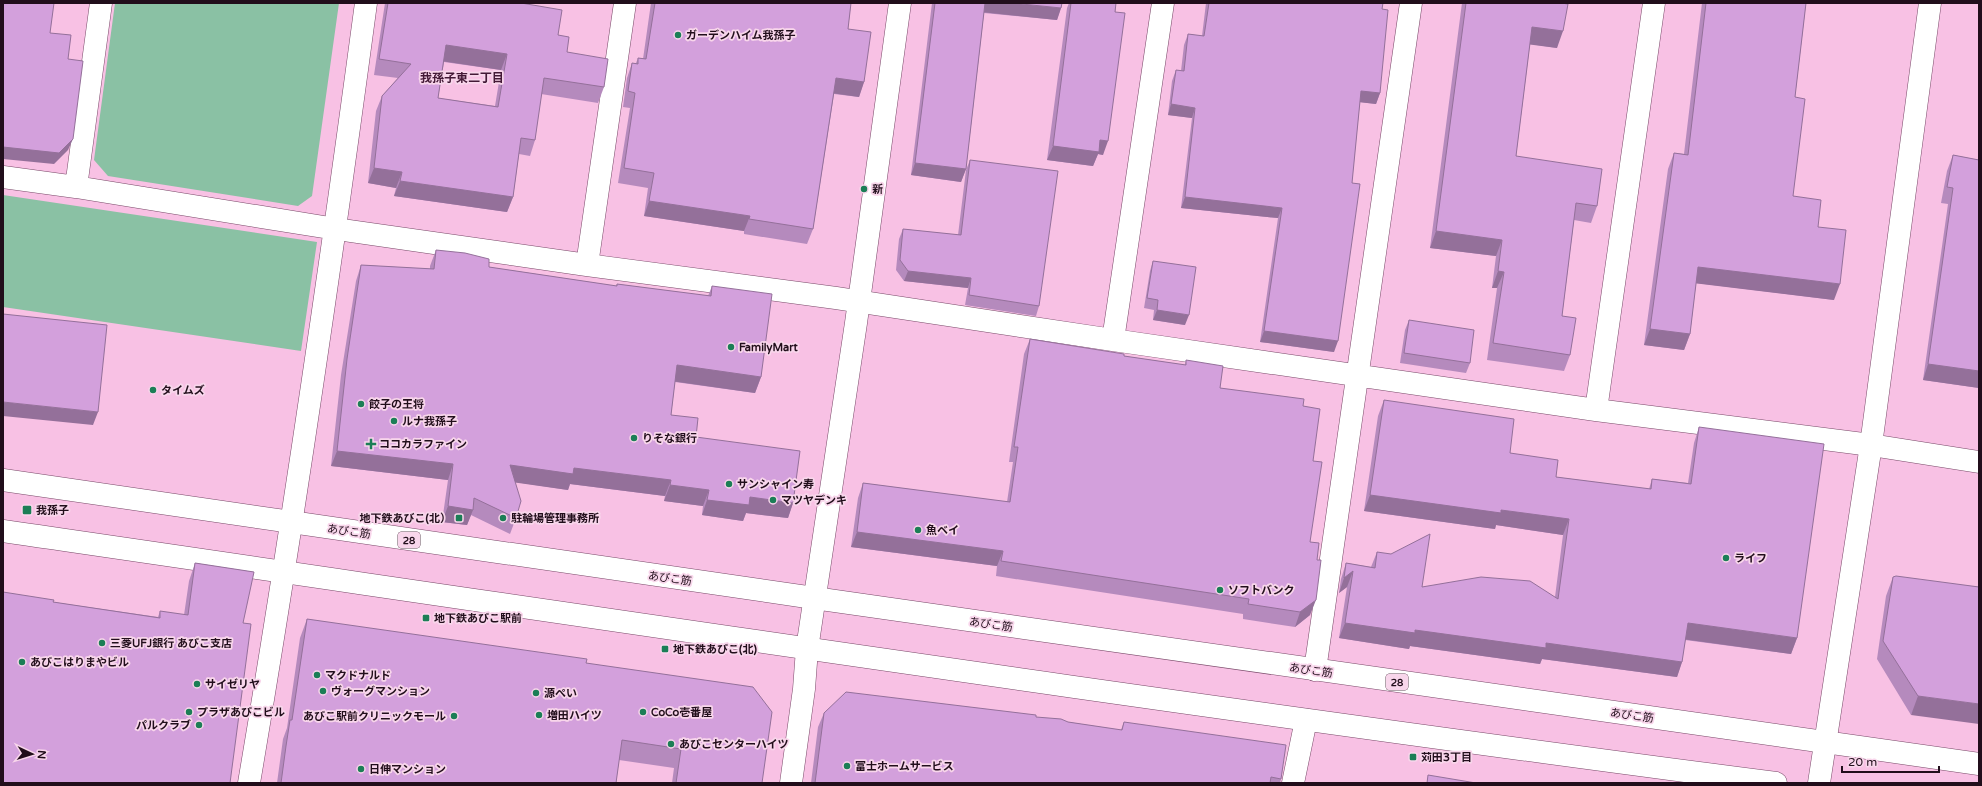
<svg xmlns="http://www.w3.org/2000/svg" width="1982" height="786" viewBox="0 0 1982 786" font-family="'Varela Round','Noto Sans JP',sans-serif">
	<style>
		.green { fill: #8ac1a4 }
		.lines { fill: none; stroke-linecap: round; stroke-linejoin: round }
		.street-casing { stroke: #784968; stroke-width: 23 }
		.secondary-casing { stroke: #784968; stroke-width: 23 }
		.primary-casing { stroke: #784968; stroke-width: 23 }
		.street { stroke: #fff; stroke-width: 22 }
		.secondary { stroke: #fff; stroke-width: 22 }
		.primary { stroke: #fff; stroke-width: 22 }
		.wall { fill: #b58abd; fill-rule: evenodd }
		.shaded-wall { fill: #94709a }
		.building { fill: #d3a0dc; stroke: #94709a; fill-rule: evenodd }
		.poi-dot { fill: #1b7e56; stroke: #f8d6eb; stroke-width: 1.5 }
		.labels { text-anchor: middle; stroke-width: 3.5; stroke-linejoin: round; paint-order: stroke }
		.shield { fill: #f8d6eb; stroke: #624a59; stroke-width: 1 }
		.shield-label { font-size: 10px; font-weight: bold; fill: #210e1b }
		.poi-label { font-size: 11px; font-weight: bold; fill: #210e1b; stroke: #f8d6eb; text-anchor: start }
		.street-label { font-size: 11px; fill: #210e1b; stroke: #f8d6eb }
		.neighbourhood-label { font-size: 12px; font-weight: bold; fill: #431936; stroke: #f8d6eb }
	</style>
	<rect width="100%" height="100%" fill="#f8c1e4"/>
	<path class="green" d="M115 3H339L312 196 298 206 108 176 94 160Z
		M3 195 317 242 301 351 3 307Z"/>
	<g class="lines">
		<g class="street-casing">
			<path id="street" d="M3 177 76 187 336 229 587 265 836 298 1113 340 1596 410 1871 445 1979 462
				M76 187 101 3
				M587 265 625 3
				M1113 340 1163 3
				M1596 410 1654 3
				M1315 670 1411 3
				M249 783C293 524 331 264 366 3
				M1293 783 1306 720"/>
		</g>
		<g class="secondary-casing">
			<path id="secondary" d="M791 783 804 689 807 649 856 323 900 3
				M1819 783 1871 445 1930 3"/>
		</g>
		<g class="primary-casing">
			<path id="primary" d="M3 480 814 598 1979 764
				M3 531C594 617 1184 706 1776 783"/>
		</g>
		<use href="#street" class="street"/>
		<use href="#secondary" class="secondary"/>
		<use href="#primary" class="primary"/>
	</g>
	<path class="wall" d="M385 3H521L558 35 567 52 604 87 598 103 541 94 535 140 530 156 519 154 513 197 507 212 394 196 396 188 368 183 376 111 382 96 398 78 374 75ZM444 62 501 70 495 106 438 98Z
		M651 3H851L848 29 864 82 859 97 834 94 813 229 807 244 744 234V231L644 216 648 188 618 183 630 108 623 107 627 78 632 63H636L638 58 643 59Z
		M932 3H1062L1061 8 1057 20 984 13 966 169 961 182 911 175Z
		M1069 3H1116L1103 155 1098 154 1093 166 1047 160 1067 8Z
		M1206 3H1383L1382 9 1380 93 1376 104 1360 102 1334 352 1260 342 1278 218 1181 208 1192 118 1168 115 1172 81 1176 70 1181 71 1184 45 1188 34 1202 36Z
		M1462 3H1561L1557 48 1530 44 1516 156 1597 206 1591 223 1574 220 1562 316 1570 355 1564 371 1487 360 1497 288H1492L1496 256 1430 248Z
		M1702 3H1806L1795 97 1793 196 1818 227 1834 300 1696 283 1690 334 1684 350 1644 345 1668 169 1674 153 1684 154Z
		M1953 155 1979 160V388L1923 380 1948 204 1941 203 1947 171Z
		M970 160 1039 306 1036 316 965 305 968 288 904 281 896 270 899 239 903 229 958 235 966 170Z
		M436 250 489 267 616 286 617 284 708 296 712 286 761 377 755 393 675 382 671 415 696 437 793 503 788 518 746 513 743 521 702 515 703 506 664 501 665 496 570 484 568 490 515 482 516 518 510 534 471 515 467 525 442 522 448 480 331 466 341 375 356 281 361 265 430 269V266Z
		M1153 261 1185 325 1153 320 1154 310 1144 308 1150 271Z
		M1409 320 1470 363 1466 373 1400 363 1405 330Z
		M1030 339 1124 356 1185 365 1186 360 1220 388 1303 406 1313 461 1310 542 1317 560 1310 615 1295 627 1243 619V614L996 576 997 566 851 547 858 498 863 483 1007 502 1013 462H1009L1024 354Z
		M1384 400 1510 453 1556 477 1649 489 1652 479 1688 483 1694 443 1699 427 1797 638 1791 654 1685 640 1682 662 1677 677 1542 659 1540 664 1410 646 1409 649 1339 638 1347 587 1339 593 1341 579 1346 563 1371 567 1377 552 1422 587 1555 597 1563 535 1496 525 1495 529 1364 511 1378 416Z
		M195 563 254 572 3 783 53 602 158 617 160 611 184 615 189 581Z
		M1893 577 1979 587 1911 715 1877 659 1886 596Z
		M307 619 586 663 762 783H672L674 768 619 760 616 783H277L283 739 287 728 300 638Z
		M824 713 1068 722 1121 730 1124 722 1281 779 1280 783H811L818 727Z"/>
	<path class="shaded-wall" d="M984 3H1012L1061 8 1057 20 981 12Z
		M1532 27 1563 31 1557 48 1526 44Z
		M446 45 507 54 501 70 441 61Z
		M836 78 864 82 859 97 831 93Z
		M1361 91 1380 93 1376 104 1358 102Z
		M1171 104 1195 108 1192 118 1168 115Z
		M73 139 68 150 54 164 3 159V147Z
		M1100 140 1108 141 1103 155 1098 154 1093 166 1047 160 1053 146Z
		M915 163 966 169 961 182 911 175Z
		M374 168 402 172 396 188 368 183Z
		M400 181 513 197 507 212 394 196Z
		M1185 197 1282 208 1278 218 1181 208Z
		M649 201 750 216 744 231 644 216Z
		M1436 231 1502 240 1496 256 1430 248Z
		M1698 267 1840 284 1834 300 1693 283Z
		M908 271 971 278 968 288 904 281Z
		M1498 271 1504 272 1497 288H1492Z
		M1157 310 1189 315 1185 325 1153 320Z
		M1650 329 1690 334 1684 350 1644 345Z
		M1264 331 1338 341 1334 352 1260 342Z
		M1928 364 1979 371V388L1923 380Z
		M677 365 761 377 755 393 671 381Z
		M3 402 98 412 93 425 3 416Z
		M337 451 453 464 448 480 331 466Z
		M510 465 574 468 671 480 665 496 570 484 568 490 504 481Z
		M670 485 709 490 703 506 664 501Z
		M1370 495 1501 510 1569 519 1563 535 1496 525 1495 529 1364 511Z
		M750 497 793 503 788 518 746 513 743 521 702 515 707 500Z
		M448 506 473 510 467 525 442 522Z
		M857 532 1003 551 997 566 851 547Z
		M1353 571 1347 587 1339 593 1344 578Z
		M1316 600 1310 615 1295 627 1300 612Z
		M1345 623 1546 643 1682 662 1677 677 1542 659 1540 664 1410 646 1409 649 1339 638Z
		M1688 623 1797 638 1791 654 1682 639Z
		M1918 696 1979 704V724L1911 715Z"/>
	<path class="building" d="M3 3H54L50 33 71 35 68 59 83 61 73 139 59 153 3 147Z
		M388 3H521L562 10 558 35 569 37 567 52 608 59 604 87 544 78 535 140 521 138 513 197 400 181 402 172 374 168 382 96 411 64 379 59ZM446 45 507 54 498 107 438 98Z
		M655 3H851L848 29 871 32 864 82 836 78 813 229 749 219 750 216 649 201 654 173 624 168 635 93 628 91 632 63 638 64V58L646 59Z
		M935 3H985L966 169 915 163Z
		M1012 3H1062L1061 8Z
		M1071 3H1116L1115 12 1125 13 1108 141 1100 140 1099 152 1053 146Z
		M1209 3H1383L1382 9 1388 10 1380 93 1361 91 1352 183 1360 184 1338 341 1264 331 1282 208 1185 197 1195 108 1171 104 1176 70 1184 71 1188 34 1204 36Z
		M1466 3H1561L1568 4 1563 31 1532 27 1516 156 1602 169 1597 206 1576 203 1562 316 1576 318 1570 355 1493 343 1504 272 1498 271 1502 240 1436 231Z
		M1706 3H1806L1795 97 1805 99 1793 196 1821 200 1818 227 1846 230 1840 284 1698 267 1690 334 1650 329 1674 153 1688 155Z
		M1953 155 1979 160V371L1928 364 1953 188 1947 187Z
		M970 160 1058 171 1039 306 969 295 971 278 908 271 900 260 903 229 961 235Z
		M436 250 465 253 489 259V267L617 286V284L711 296 712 286 772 294 761 377 677 365 671 415 698 418 696 437 800 451 793 503 750 497 749 505 707 500 709 490 670 485 671 480 574 468 573 474 510 465 521 501 516 518 474 498 473 510 448 506 453 464 337 451 347 359 361 265 434 269Z
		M1153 261 1196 267 1189 315 1157 310 1158 300 1147 298Z
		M3 314 107 325 98 412 3 402Z
		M1409 320 1474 330 1470 363 1404 353Z
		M1030 339 1124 354V356L1186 365V360L1223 366 1220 388 1304 399 1303 406 1320 409 1313 461 1322 462 1310 542 1319 543 1317 560H1321L1316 600 1300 612 1248 604 1249 599 1001 561 1003 551 857 532 863 483 1010 502 1018 447H1014Z
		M1384 400 1514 419 1510 453 1558 460 1556 477 1651 489 1652 479 1691 484 1699 427 1824 444 1797 638 1688 623 1682 662 1546 643V648L1415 630V633L1345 623 1353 571 1344 578 1346 563 1375 568 1377 552 1391 554 1430 534 1422 587 1481 577 1530 581 1558 599 1569 519 1501 510V513L1370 495Z
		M195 563 254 572 243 623 251 624 230 783H3V592L54 600 53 602 160 618V611L188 615Z
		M1896 576 1979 587V704L1918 696 1883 641 1893 577Z
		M307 619 587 659 586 663 753 687 772 712 762 783H676L681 749 622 740 616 783H281L286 746 290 720H292Z
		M846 692 1036 715V717L1061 719 1068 722 1122 730 1124 722 1286 745 1281 779 1271 777 1270 783H815L824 713Z
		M1428 775 1476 783H1427Z"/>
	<g class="poi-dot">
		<circle cx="678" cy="35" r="4"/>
		<circle cx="864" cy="189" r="4"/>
		<circle cx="731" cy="347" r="4"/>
		<circle cx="153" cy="390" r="4"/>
		<circle cx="361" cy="404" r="4"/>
		<circle cx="394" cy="421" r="4"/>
		<circle cx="634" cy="438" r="4"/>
		<path d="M369 438h4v4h4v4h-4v4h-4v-4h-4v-4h4z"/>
		<circle cx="729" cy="484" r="4"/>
		<circle cx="773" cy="500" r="4"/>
		<rect x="22" y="505" width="10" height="10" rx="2"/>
		<rect x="455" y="514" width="8" height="8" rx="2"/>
		<circle cx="503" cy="518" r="4"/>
		<circle cx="918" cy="530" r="4"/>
		<circle cx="1726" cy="558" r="4"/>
		<circle cx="1220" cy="590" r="4"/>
		<rect x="422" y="614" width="8" height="8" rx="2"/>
		<circle cx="102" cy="643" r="4"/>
		<rect x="661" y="645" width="8" height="8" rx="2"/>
		<circle cx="22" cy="662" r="4"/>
		<circle cx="317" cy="675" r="4"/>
		<circle cx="197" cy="684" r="4"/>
		<circle cx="323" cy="691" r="4"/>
		<circle cx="536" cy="693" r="4"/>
		<circle cx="189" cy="712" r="4"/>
		<circle cx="643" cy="712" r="4"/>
		<circle cx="539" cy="715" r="4"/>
		<circle cx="454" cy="716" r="4"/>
		<circle cx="199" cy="725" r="4"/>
		<circle cx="671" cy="744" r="4"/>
		<rect x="1409" y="753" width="8" height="8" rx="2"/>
		<circle cx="847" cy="766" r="4"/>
		<circle cx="361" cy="769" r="4"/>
	</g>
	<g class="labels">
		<g class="shield">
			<rect x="398" y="532" width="22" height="16" rx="3"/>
			<rect x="1386" y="674" width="22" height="16" rx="3"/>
		</g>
		<g class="shield-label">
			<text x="409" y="544">28</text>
			<text x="1397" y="686">28</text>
		</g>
		<g class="poi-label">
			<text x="686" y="39">ガーデンハイム我孫子</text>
			<text x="872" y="193">新</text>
			<text x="739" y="351">FamilyMart</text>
			<text x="161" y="394">タイムズ</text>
			<text x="369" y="408">餃子の王将</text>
			<text x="402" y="425">ルナ我孫子</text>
			<text x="642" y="442">りそな銀行</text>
			<text x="379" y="448">ココカラファイン</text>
			<text x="737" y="488">サンシャイン寿</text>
			<text x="781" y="504">マツヤデンキ</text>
			<text x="36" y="514">我孫子</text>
			<text x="451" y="522" text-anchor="end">地下鉄あびこ(北）</text>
			<text x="511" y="522">駐輪場管理事務所</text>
			<text x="926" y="534">魚ベイ</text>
			<text x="1734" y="562">ライフ</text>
			<text x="1228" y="594">ソフトバンク</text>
			<text x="434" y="622">地下鉄あびこ駅前</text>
			<text x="110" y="647">三菱UFJ銀行 あびこ支店</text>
			<text x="673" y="653">地下鉄あびこ(北)</text>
			<text x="30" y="666">あびこはりまやビル</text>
			<text x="325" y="679">マクドナルド</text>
			<text x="205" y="688">サイゼリヤ</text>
			<text x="331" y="695">ヴォーグマンション</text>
			<text x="544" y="697">源ぺい</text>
			<text x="197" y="716">プラザあびこビル</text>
			<text x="651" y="716">CoCo壱番屋</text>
			<text x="547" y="719">増田ハイツ</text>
			<text x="446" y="720" text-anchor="end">あびこ駅前クリニックモール</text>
			<text x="191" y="729" text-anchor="end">パルクラブ</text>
			<text x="679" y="748">あびこセンターハイツ</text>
			<text x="1421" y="761">苅田3丁目</text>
			<text x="855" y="770">富士ホームサービス</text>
			<text x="369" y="773">日伸マンション</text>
		</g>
		<g class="street-label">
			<text transform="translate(349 531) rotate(8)" y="4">あびこ筋</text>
			<text transform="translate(670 578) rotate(8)" y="4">あびこ筋</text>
			<text transform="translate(991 624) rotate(8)" y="4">あびこ筋</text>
			<text transform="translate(1311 670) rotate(8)" y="4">あびこ筋</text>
			<text transform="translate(1632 715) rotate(8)" y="4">あびこ筋</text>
		</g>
		<g class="neighbourhood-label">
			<text x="462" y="82">我孫子東二丁目</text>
		</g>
	</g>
	<rect width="1982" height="786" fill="none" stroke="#210e1b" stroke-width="8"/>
	<g transform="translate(32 754) rotate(94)" stroke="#f8d6eb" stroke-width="3" paint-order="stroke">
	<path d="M0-3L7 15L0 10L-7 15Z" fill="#210e1b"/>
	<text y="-6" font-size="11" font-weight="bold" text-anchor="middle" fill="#210e1b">N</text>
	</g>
	<path d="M1842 766v6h97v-6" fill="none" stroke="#210e1b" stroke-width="2"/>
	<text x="1848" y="766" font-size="12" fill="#210e1b" stroke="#f8d6eb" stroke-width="3" paint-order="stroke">20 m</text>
</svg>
